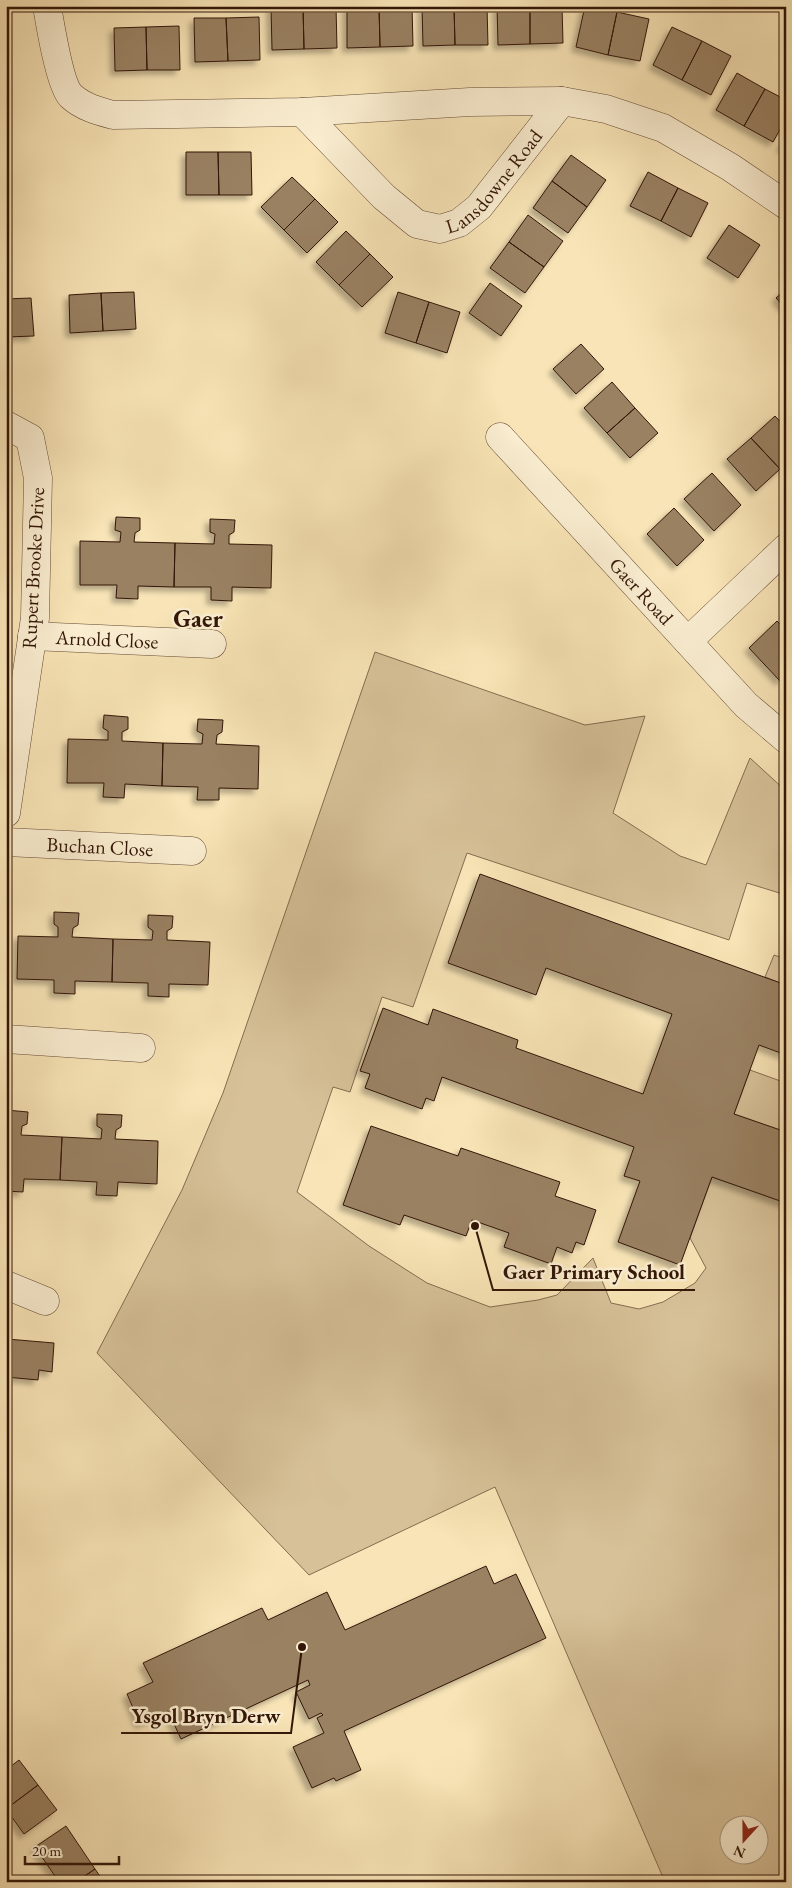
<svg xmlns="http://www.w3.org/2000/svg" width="792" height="1888" viewBox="0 0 792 1888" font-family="'EB Garamond',serif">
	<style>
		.green { fill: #d7c198; stroke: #856c50; fill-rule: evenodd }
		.building { fill: #998162; stroke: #331607; filter: url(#shadow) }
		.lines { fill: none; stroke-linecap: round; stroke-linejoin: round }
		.minor-casing { stroke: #644a33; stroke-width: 29 }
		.minor { stroke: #faedd0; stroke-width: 28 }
		.labels { text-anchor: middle; stroke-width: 5; stroke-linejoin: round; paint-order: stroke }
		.street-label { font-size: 20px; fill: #331607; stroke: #faedd0 }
		.district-label { font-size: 25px; font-weight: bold; fill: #331607; stroke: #faedd0 }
		.leader { fill: none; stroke: #331607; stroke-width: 2 }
		.callout-dot { fill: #331607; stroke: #faedd0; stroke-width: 2 }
		.callout-label { font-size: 21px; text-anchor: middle; font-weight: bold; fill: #331607; stroke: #faedd0; stroke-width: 5; stroke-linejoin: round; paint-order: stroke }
	</style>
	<defs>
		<filter id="shadow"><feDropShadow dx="-4.5" dy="4.5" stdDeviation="2.5" flood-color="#0004"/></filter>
	</defs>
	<rect width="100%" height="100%" fill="#f8e4b6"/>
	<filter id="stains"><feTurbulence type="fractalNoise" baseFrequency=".004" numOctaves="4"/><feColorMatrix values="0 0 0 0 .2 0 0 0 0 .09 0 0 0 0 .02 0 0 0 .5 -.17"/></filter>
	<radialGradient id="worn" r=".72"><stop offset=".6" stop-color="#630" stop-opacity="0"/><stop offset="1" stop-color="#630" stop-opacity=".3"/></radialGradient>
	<path class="green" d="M375 652 585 725 645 716 613 813 680 856 706 865 750 758 786 791V895L747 883 729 940 467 853 413 1007 382 997 350 1092 333 1087 297 1192 369 1246 427 1283 490 1307 538 1300 557 1295 593 1258 611 1303 639 1309 663 1302 695 1283 706 1268 690 1238 712 1177 786 1203 785 1882H665L495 1487 309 1575 97 1353 182 1190 223 1093ZM730 1826H760V1856H730Z
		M774 955 786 959V985L765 977Z
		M750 1070 786 1083V1132L734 1114Z"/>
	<path class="building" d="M271 6H303L304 49 272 50Z
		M303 6H336L337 48 304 49Z
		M347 6H379L380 47 347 48Z
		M379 6H412L413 46 380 47Z
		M422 6H454L455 45 423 46Z
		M454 6H487L488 45H455Z
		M497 6H530V44L498 45Z
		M530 6H562L563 43 530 44Z
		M585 6 617 12 608 55 576 47Z
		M617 12 649 19 640 61 608 55Z
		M259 17 260 60 228 61 226 18Z
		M194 18H226L228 61 195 62Z
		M179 26 180 70H147L146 27Z
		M146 27 147 70 115 71 114 28Z
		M672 27 702 41 682 80 653 65Z
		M702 41 731 56 711 95 682 80Z
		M737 73 765 89 744 126 716 110Z
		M765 89 786 100V119L773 142 744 126Z
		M786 139V150L781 147Z
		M186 152H218L219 195H186Z
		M218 152H251L252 195H219Z
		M571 155 606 180 587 207 552 181Z
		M648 172 678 188 661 221 630 206Z
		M292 177 315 199 284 230 261 207Z
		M552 181 587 207 568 233 533 208Z
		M678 188 708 203 691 237 661 221Z
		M315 199 338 222 307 253 284 230Z
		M528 215 563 241 544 267 509 242Z
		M729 225 760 245 738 278 707 258Z
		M346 231 370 254 339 285 316 262Z
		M509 242 544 267 525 293 490 268Z
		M370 254 393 277 362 307 339 285Z
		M490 283 522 306 501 336 469 313Z
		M786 289V309L776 298Z
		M134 292 136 329 103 331 101 293Z
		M398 292 429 302 416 343 385 333Z
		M101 293 103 331 70 333 69 295Z
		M31 298 34 336 6 337V299Z
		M429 302 460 312 447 353 416 343Z
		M581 344 604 369 576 394 553 369Z
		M612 382 635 408 607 433 584 408Z
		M635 408 658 433 630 458 607 433Z
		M775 416 786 428V464L780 469 751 438Z
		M751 438 780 469 756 491 727 459Z
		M712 473 741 505 714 531 684 499Z
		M674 508 704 540 677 566 647 534Z
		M116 517 140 518V530L135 533 134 542 175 543 174 587 138 586V599L116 598 117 585H80V541L120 542 121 532 115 530Z
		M210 519 235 520 234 532 229 535V544L272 545 271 588 232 587V601L211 600V587H174L175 543 214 544 215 534 210 532Z
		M777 621 786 630V675L780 681 749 648Z
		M104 715 128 717V729L122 732V741L163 743 162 786 125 784 124 798 103 797 104 783H67L68 739 108 740V731L103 728Z
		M198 719 223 720 222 732 217 735 216 744 259 746 258 789 219 788V800H197L198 787 162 786 163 743 202 744 203 734 197 731Z
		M480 874 786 985V1055L759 1045 734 1114 786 1132V1203L712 1177 680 1265 618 1242 640 1181 624 1176 634 1147 442 1077 434 1101 426 1098 422 1109 365 1088 370 1074 360 1071 383 1008 428 1025 433 1009 518 1040 516 1048 643 1094 672 1014 546 968 536 995 448 963Z
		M54 912 79 913 78 925 73 928 72 937 113 939 112 982 75 981V994L54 993V980L17 979 18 936 58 937V927L54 924Z
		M148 915 173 916 172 928 167 931V940L210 942 208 985 169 984V997L148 996V983L112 982 113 939 152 940 153 931 148 927Z
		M6 1110 28 1112 27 1124 22 1126 21 1135 62 1137 60 1180 24 1179 23 1192 6 1191Z
		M97 1114 122 1115 121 1127 116 1130 115 1139 158 1141 157 1184 118 1182 117 1196 96 1195 97 1182 60 1180 62 1137 101 1139 102 1129 97 1126Z
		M371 1126 458 1156 461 1148 560 1182 555 1196 596 1210 584 1245 576 1242 572 1253 557 1247 551 1264 504 1247 509 1233 472 1220 466 1236 404 1215 400 1225 343 1205Z
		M7 1339 54 1343 52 1372 39 1370 38 1380 6 1377Z
		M486 1566 494 1584 516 1574 546 1638 344 1731 361 1770 336 1781 334 1778 312 1788 293 1747 324 1733 317 1718 323 1715 321 1713 309 1719 296 1692 310 1685 308 1680 181 1739 168 1711 140 1724 127 1694 153 1682 143 1663 262 1608 268 1620 327 1592 345 1630Z
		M19 1760 38 1785 6 1809V1770Z
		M38 1785 57 1810 24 1834 6 1809Z
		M66 1826 95 1869 76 1882H59L35 1847Z
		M95 1869 104 1882H76Z"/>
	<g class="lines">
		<g class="minor-casing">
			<g id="minor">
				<path d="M47 6C50 24 60 85 71 96 83 107 98 111 113 115L302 112 470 102 562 101 606 109 663 128 730 167 786 205"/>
				<path id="s1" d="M302 112 384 197 417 224 440 229 459 223 479 207 562 101"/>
				<path d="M6 425 30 438 38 478 35 618 6 813"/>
				<path id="s2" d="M500 437 746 705 786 739"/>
				<path id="s3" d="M32 636 212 644"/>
				<path d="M688 641 786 548"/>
				<path id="s4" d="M6 842 192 851"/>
				<path d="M6 1039 141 1048"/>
				<path d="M6 1285 45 1301"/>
			</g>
		</g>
		<use href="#minor" class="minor"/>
	</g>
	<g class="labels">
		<g class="street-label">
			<text dy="7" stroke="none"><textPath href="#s1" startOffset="258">Lansdowne Road</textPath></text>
			<text transform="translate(33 568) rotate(-87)" y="7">Rupert Brooke Drive</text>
			<text dy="7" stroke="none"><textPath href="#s2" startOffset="209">Gaer Road</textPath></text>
			<text dy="7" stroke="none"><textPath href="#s3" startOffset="75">Arnold Close</textPath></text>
			<text dy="7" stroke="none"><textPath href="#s4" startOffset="94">Buchan Close</textPath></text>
		</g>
		<g class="district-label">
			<text x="198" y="627">Gaer</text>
		</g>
	</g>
	<path class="leader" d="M475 1226L493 1290H695M302 1647L291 1733H121"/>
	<g class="callout-dot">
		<circle cx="475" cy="1226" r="5"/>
		<circle cx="302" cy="1647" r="5"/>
	</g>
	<g class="callout-label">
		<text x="594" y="1279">Gaer Primary School</text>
		<text x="206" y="1723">Ysgol Bryn Derw</text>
	</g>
	<rect width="792" height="1888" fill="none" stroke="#f8e4b6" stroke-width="25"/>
	<rect x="8" y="8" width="777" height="1873" fill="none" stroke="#331607" stroke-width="2.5"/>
	<rect x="12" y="12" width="767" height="1863" fill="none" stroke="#331607"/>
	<g transform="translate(744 1840) rotate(201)"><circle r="24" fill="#faedd0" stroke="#aa9780"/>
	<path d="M0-4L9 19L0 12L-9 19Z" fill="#8f2418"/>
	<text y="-8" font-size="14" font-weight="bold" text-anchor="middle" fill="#331607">N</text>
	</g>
	<path d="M25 1856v8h94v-8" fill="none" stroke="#331607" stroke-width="2.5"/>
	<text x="32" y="1856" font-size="15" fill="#331607" stroke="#faedd0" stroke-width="4" paint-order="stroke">20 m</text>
	<rect width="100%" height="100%" filter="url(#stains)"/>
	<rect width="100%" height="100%" fill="url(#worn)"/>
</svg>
